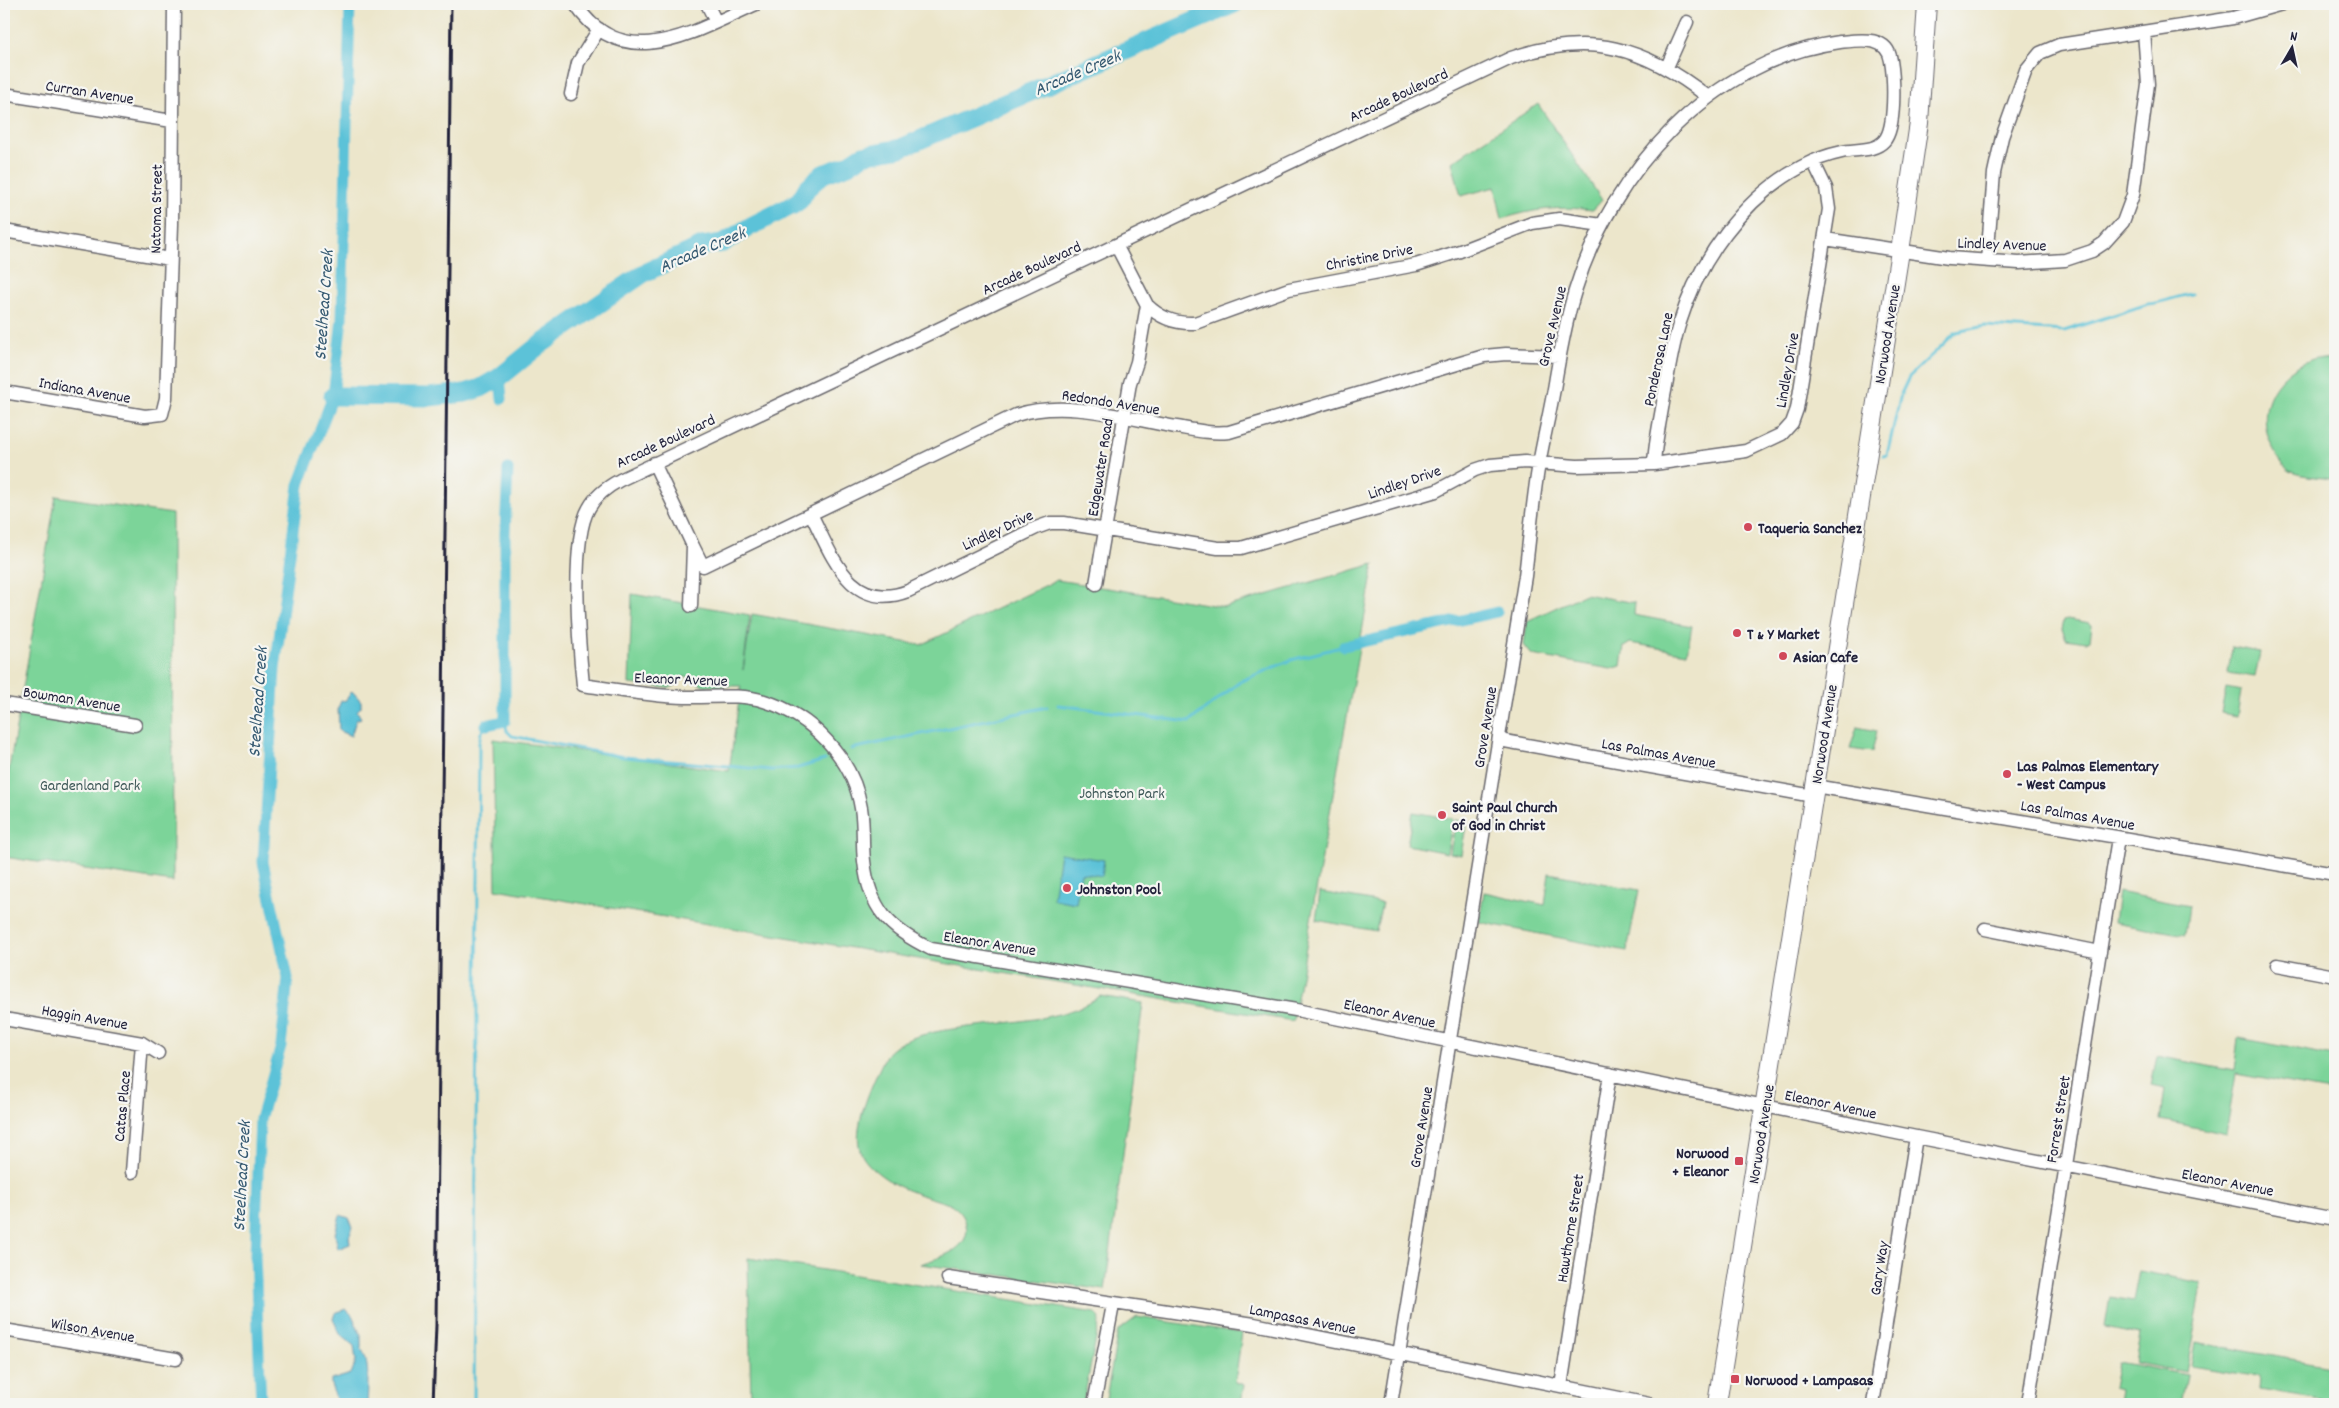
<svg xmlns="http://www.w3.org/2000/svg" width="2339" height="1408" viewBox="0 0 2339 1408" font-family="Dekko,sans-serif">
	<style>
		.green { fill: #7cd499; stroke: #4f7b6a }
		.water { fill: #5bc2d8; stroke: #3e728a }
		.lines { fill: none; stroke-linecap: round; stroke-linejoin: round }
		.stream { stroke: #5bc2d8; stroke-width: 3 }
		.canal { stroke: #5bc2d8; stroke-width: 11 }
		.river { stroke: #5bc2d8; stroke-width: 19 }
		.minor-casing { stroke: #69676d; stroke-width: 15 }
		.secondary-casing { stroke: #69676d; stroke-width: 20 }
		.minor { stroke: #fff; stroke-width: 12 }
		.secondary { stroke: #fff; stroke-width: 18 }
		.rail { stroke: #22223b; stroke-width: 3 }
		.poi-dot { fill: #d1495b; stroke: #f6f6f2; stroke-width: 2 }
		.labels { text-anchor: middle; stroke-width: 4.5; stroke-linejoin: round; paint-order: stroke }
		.street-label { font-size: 16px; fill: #22223b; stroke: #f6f6f2 }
		.poi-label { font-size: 16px; font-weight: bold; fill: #22223b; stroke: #f6f6f2; text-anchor: start }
		.park-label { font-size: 16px; fill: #3d5757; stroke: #f6f6f2 }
		.water-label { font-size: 18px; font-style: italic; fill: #365a72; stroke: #f6f6f2 }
	</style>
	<rect width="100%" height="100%" fill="#f6f6f2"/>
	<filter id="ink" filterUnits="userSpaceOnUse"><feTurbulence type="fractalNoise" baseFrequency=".02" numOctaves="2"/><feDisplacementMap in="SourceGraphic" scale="10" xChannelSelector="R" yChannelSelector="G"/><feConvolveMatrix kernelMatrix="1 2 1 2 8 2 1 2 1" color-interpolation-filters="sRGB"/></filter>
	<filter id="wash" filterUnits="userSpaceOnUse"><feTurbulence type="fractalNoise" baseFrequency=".0096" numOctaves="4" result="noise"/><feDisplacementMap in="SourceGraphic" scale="20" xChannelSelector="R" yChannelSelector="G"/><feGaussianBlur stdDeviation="1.12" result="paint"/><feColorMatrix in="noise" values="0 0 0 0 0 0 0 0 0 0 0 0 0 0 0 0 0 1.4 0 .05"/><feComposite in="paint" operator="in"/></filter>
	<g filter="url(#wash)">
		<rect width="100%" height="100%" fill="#ece6cb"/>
		<path class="green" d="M1538 104 1602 200 1593 210C1560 206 1533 209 1502 219L1495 187 1461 196 1452 162Z
			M2316 358 2335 361V480C2322 477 2302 477 2290 471 2282 466 2276 454 2272 446 2253 407 2277 370 2316 358Z
			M56 496 172 514 173 882 4 857V798Z
			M1374 564 1293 1021 496 889 493 739 729 771 741 686H706L698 683 695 677H682L675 686 669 688 629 684 632 594 750 615 743 670 752 614 921 645 1057 580 1225 607Z
			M1585 594 1635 603 1634 615 1692 626 1687 653 1630 643 1624 647 1621 666 1611 669 1532 655 1524 645 1527 621Z
			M2067 619 2090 623 2092 625 2090 640 2086 642 2066 639 2062 629 2064 620Z
			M2232 647 2260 652 2255 677 2228 673Z
			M2226 688 2241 691 2237 716 2221 713Z
			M1857 727 1877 731 1872 752 1850 749Z
			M1413 812 1453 819 1447 853 1407 845Z
			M1456 819 1461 822 1462 819 1467 820 1461 855 1450 853Z
			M1549 873 1639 890 1627 951 1479 922 1484 892 1545 905Z
			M1320 892 1382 903 1376 931 1316 920Z
			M2118 892 2189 906 2185 935 2114 922Z
			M1100 996 1143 1003 1105 1290 920 1264C938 1258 972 1250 966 1224 964 1215 959 1210 952 1205 933 1198 909 1193 891 1182 880 1175 863 1163 860 1150 852 1124 875 1078 886 1055 918 1014 1047 1036 1100 996Z
			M2238 1038 2335 1056V1092L2236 1074 2226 1134 2161 1120 2165 1088 2151 1085 2157 1056 2234 1071Z
			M748 1258 1095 1313 1100 1318 1083 1404H751Z
			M2139 1271 2203 1283 2186 1372 2135 1363 2140 1334 2105 1327 2110 1297 2133 1301Z
			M1137 1317 1242 1333 1235 1382 1244 1385 1241 1404H1105L1118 1331Z
			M2195 1342 2335 1367 2330 1401 2259 1389 2260 1377 2191 1366Z
			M2118 1362 2187 1375 2181 1404H2118L2120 1391 2113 1389Z"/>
		<path class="water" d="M352 691 361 701V707L357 711 361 718 356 720 351 736 339 731 338 708 341 701 346 700Z
			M1060 853 1104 860 1102 876 1081 873 1076 903 1053 899Z
			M340 1215 349 1218 353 1227 349 1237 350 1244 338 1249 335 1234Z
			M346 1309 352 1315 361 1335V1349C370 1358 368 1391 367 1404H338L331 1385V1380L351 1374 356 1361 354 1346 340 1334 333 1319 335 1313Z"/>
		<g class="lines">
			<path class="stream" d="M1883 456 1887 455 1901 394 1909 377 1956 332 1985 326 2064 331 2148 304C2164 303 2176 296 2192 294
				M1058 705 1189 722 1241 681 1291 660 1344 646
				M505 721 507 731 512 736 624 757 772 770 798 768 825 760
				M851 749 1047 707
				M474 1404 479 743 481 733 486 725"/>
			<path class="canal" d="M500 377 502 399
				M1344 646 1497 612
				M486 725 505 721V533L508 469
				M261 1404 255 1255 260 1119 281 1046 288 978 263 862 275 669 299 485 333 396 342 319 350 4"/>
			<path class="river" d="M333 396 429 397 465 393 481 388 500 377 537 347 644 273 702 246 723 243 751 226 793 205 800 200 807 188 823 174 848 165 863 155 901 148 1234 4"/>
		</g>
	</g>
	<g filter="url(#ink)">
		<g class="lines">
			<g class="minor-casing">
				<path id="minor" d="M575 4C624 77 696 30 756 4
					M707 4 716 22
					M1667 67 1687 22
					M4 94 172 121
					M571 94 578 63 599 29
					M1708 97C1645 47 1589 31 1511 58L620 480C607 487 596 495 589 508 570 540 579 646 583 685 617 690 650 696 685 697 711 698 738 693 764 701 811 715 853 758 861 808 864 825 862 843 864 861 869 908 889 929 931 949L1296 1010 1916 1137 2335 1219
					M4 231 170 259
					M1825 239 1949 258 2019 263 2065 260 2092 251 2104 243 2123 222 2133 195 2148 84 2144 32
					M1987 261 1994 173 2002 137 2026 70 2040 53 2059 45 2233 18 2282 4
					M1147 305C1160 318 1176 324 1195 323L1289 289 1416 265 1460 251 1532 223 1559 219 1602 225
					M4 392 145 416 162 414 166 398 172 224 174 4
					M654 463 693 546 691 606
					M811 514C832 555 850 613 908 591L1036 528 1050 523H1064L1218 548H1241L1436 491 1475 470 1490 465 1525 462 1577 466 1654 464 1746 451 1782 434 1792 423 1797 409 1829 209 1826 188 1813 161
					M693 546 703 566 1016 415C1067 399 1124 418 1176 427 1194 430 1211 434 1229 432L1484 356 1506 354 1559 356
					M1096 584 1130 383 1137 362 1147 305 1116 245
					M4 704 135 725
					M1499 740 1813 796
					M1815 786 2335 874
					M1985 929 2100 952
					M2277 965 2335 976
					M4 1019 142 1043 158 1053
					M132 1172 142 1043
					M948 1278 1254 1324 1649 1404
					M4 1330 176 1359
					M1561 1386 1610 1074
					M1094 1404 1113 1305
					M1391 1404 1525 576C1529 543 1532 509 1537 476 1542 443 1551 410 1556 377 1561 348 1566 320 1575 291 1611 172 1712 59 1840 42 1859 40 1888 35 1891 61 1894 79 1896 128 1884 141 1874 152 1855 149 1842 152 1828 155 1814 160 1801 167 1743 198 1699 260 1680 322 1672 346 1669 371 1664 396 1661 418 1655 441 1654 464
					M1873 1404 1916 1137
					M2028 1404 2118 838"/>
			</g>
			<g class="secondary-casing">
				<path id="secondary" d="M1717 1404 1900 251 1919 123 1927 4"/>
			</g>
			<use href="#minor" class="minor"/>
			<use href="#secondary" class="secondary"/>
			<path class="rail" d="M433 1404 436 1325 451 4"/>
		</g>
	</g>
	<g class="poi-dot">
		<circle cx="1748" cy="527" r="5"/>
		<circle cx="1737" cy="633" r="5"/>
		<circle cx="1783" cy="656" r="5"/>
		<circle cx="2007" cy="774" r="5"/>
		<circle cx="1442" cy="815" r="5"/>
		<circle cx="1067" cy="888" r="5"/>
		<rect x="1734" y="1156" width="10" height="10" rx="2.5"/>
		<rect x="1730" y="1374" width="10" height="10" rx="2.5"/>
	</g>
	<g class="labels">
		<g class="street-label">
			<text transform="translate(90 91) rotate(9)" y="6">Curran Avenue</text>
			<text transform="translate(1398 94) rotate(-25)" y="6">Arcade Boulevard</text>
			<text transform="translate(155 209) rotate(-89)" y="6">Natoma Street</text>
			<text transform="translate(2002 243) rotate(2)" y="6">Lindley Avenue</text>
			<text transform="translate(1369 256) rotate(-11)" y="6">Christine Drive</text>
			<text transform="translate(1031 267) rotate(-25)" y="6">Arcade Boulevard</text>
			<text transform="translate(1551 326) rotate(-77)" y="6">Grove Avenue</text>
			<text transform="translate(1886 334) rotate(-81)" y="6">Norwood Avenue</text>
			<text transform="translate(1657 359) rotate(-78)" y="6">Ponderosa Lane</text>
			<text transform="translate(1786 370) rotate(-80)" y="6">Lindley Drive</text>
			<text transform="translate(85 389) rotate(10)" y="6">Indiana Avenue</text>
			<text transform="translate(1111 401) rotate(9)" y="6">Redondo Avenue</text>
			<text transform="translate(665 440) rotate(-25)" y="6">Arcade Boulevard</text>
			<text transform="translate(1099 467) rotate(-81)" y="6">Edgewater Road</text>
			<text transform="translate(1404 481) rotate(-19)" y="6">Lindley Drive</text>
			<text transform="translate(997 529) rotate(-25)" y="6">Lindley Drive</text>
			<text transform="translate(681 678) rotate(2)" y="6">Eleanor Avenue</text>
			<text transform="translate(72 698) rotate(9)" y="6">Bowman Avenue</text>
			<text transform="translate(1484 727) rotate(-81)" y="6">Grove Avenue</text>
			<text transform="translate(1823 734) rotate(-81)" y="6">Norwood Avenue</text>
			<text transform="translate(1659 752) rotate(10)" y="6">Las Palmas Avenue</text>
			<text transform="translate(2078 814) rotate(10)" y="6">Las Palmas Avenue</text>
			<text transform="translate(990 942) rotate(9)" y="6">Eleanor Avenue</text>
			<text transform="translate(1390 1012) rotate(12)" y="6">Eleanor Avenue</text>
			<text transform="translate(85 1016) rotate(10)" y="6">Haggin Avenue</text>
			<text transform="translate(1831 1103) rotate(12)" y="6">Eleanor Avenue</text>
			<text transform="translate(121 1106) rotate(-85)" y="6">Catas Place</text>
			<text transform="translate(2057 1119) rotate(-81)" y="6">Forrest Street</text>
			<text transform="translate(1420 1127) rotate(-81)" y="6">Grove Avenue</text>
			<text transform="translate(1760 1134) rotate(-81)" y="6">Norwood Avenue</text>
			<text transform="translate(2228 1181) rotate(11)" y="6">Eleanor Avenue</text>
			<text transform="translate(1569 1228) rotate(-81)" y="6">Hawthorne Street</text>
			<text transform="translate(1878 1268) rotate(-81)" y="6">Gary Way</text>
			<text transform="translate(1303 1318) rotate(11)" y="6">Lampasas Avenue</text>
			<text transform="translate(93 1329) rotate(10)" y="6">Wilson Avenue</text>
		</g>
		<g class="poi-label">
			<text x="1758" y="533">Taqueria Sanchez</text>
			<text x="1747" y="639">T &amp; Y Market</text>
			<text x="1793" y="662">Asian Cafe</text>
			<text x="2017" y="771">Las Palmas Elementary<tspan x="2017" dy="18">- West Campus</tspan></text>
			<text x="1452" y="812">Saint Paul Church<tspan x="1452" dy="18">of God in Christ</tspan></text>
			<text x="1077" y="894">Johnston Pool</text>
			<text x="1729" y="1158" text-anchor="end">Norwood<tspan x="1729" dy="18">+ Eleanor</tspan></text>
			<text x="1745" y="1385">Norwood + Lampasas</text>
		</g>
		<g class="park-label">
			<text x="90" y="790">Gardenland Park</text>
			<text x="1122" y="798">Johnston Park</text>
		</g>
		<g class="water-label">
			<text transform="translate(1077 72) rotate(-23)" y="6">Arcade Creek</text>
			<text transform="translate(702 249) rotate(-23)" y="6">Arcade Creek</text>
			<text transform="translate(323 305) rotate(-86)" y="6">Steelhead Creek</text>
			<text transform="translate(257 702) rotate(-86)" y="6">Steelhead Creek</text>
			<text transform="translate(241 1176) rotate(-87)" y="6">Steelhead Creek</text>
		</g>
	</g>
	<rect width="2339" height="1408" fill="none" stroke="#f6f6f2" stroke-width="20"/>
	<g transform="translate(2292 48) rotate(9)" stroke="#f6f6f2" stroke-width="4" paint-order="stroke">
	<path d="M0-4L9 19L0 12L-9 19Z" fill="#22223b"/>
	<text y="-8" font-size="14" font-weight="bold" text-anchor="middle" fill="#22223b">N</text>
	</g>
</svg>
